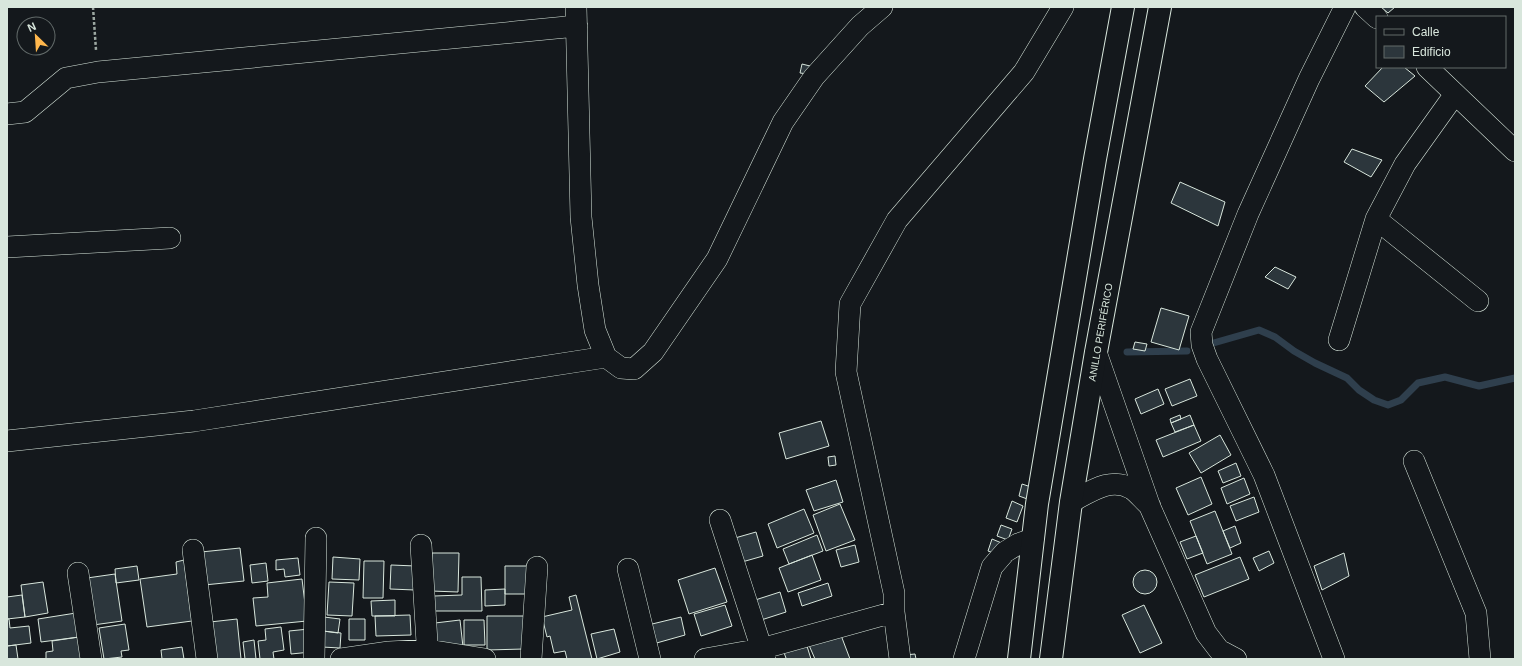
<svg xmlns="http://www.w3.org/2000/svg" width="1522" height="666" viewBox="0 0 1522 666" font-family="Helvetica,sans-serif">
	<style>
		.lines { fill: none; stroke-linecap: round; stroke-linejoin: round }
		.stream { stroke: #2f3f4d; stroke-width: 7 }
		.building { fill: #2c363c; stroke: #d8e6dc }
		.minor-casing { stroke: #d8e6dc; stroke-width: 22 }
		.trunk-casing { stroke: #d8e6dc; stroke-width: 24 }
		.path { stroke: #9da8a2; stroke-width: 2.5; stroke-dasharray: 3 2; stroke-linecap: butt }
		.minor { stroke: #14181c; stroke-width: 21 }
		.trunk { stroke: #14181c; stroke-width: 22 }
		.labels { text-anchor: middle; stroke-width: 3; stroke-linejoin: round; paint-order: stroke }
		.street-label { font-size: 10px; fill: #d8e6dc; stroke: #14181c }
	</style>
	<rect width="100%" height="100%" fill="#14181c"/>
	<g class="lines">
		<path class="stream" d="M1210 344 1259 330 1275 337 1294 351 1315 363 1347 378 1359 390 1374 400 1388 405 1401 400 1418 383 1445 377 1479 386 1515 378
			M1127 352 1187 351"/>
	</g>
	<path class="building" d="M1381 7H1395L1388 13Z
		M802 64 810 66 808 74 800 73Z
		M1383 67H1404L1415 76 1384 102 1365 86Z
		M1352 149 1382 160 1371 177 1344 162Z
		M1180 182 1225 202 1218 226 1171 203Z
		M1275 267 1296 277 1288 289 1265 277Z
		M1161 308 1189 316 1179 350 1151 342Z
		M1135 342 1147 344 1145 351 1133 349Z
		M1190 379 1197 396 1172 406 1165 389Z
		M1158 389 1164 404 1141 414 1135 399Z
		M1180 415 1181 419 1171 423 1170 419Z
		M1190 415 1194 425 1175 432 1171 423Z
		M821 421 829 446 786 459 779 433Z
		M1194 425 1201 441 1163 457 1156 440Z
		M1220 435 1231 455 1201 473 1189 453Z
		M835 456 836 465 829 466 828 457Z
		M1236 463 1241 476 1223 483 1218 471Z
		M1201 477 1212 504 1188 515 1176 488Z
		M1244 478 1250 494 1227 504 1221 488Z
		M836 480 843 502 814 511 806 490Z
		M1022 484 1034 488 1030 500 1019 496Z
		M1254 497 1259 512 1236 521 1230 506Z
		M1012 501 1023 506 1017 522 1006 518Z
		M840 504 855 540 826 551 813 515Z
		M804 509 814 533 777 548 768 524Z
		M1215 511 1232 554 1207 564 1190 521Z
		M1001 525 1012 529 1008 540 997 536Z
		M1235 526 1241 543 1230 548 1223 531Z
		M756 532 763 556 742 562 735 538Z
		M817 535 823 551 789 564 783 549Z
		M1196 536 1203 553 1187 559 1180 542Z
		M992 539 1004 544 999 555 988 551Z
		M855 545 859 562 841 567 836 550Z
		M240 548 244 581 204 585 201 552Z
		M1269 551 1274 563 1259 571 1253 558Z
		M432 553H459L458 592 431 591Z
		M1344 553 1349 576 1322 590 1314 566Z
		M812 555 821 580 788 592 779 568Z
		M333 557 360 559 359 580 332 579Z
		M1240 557 1249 579 1204 597 1195 575Z
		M298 558 300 575 285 577 284 569 276 570V560Z
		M184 560 192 621 147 627 140 579 177 574 176 562Z
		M364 561H384L383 598H363Z
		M266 563 268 581 252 583 250 565Z
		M391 565 416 566 415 590 390 589Z
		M137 566 139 580 116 583 115 569Z
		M505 566H527V594H505Z
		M715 568 727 602 689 614 678 580Z
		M1133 582a12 12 0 1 1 24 0a12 12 0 1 1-24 0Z
		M115 574 122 621 93 625 87 578Z
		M462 577H481L482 611H434V596L462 595Z
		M302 579 307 621 256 626 253 598 268 597 267 583Z
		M43 582 48 613 25 617 21 585Z
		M329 582 354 583 352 616 327 615Z
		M828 583 832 596 802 606 798 593Z
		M505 589V605L485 606V590Z
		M780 592 786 612 755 622 749 602Z
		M22 595 25 617 7 619V597Z
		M576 595 592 659H567L565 651 554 653 550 636 547 637 542 617 572 610 569 597Z
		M395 600V616H372L371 601Z
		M725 605 732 626 701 636 694 614Z
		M1144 605 1162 643 1140 653 1122 615Z
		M76 613 79 637 41 642 38 619Z
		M410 615 411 635 376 636 375 616Z
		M487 616H524V649L487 650Z
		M324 617 340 619 338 633 323 631Z
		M681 617 685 635 653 644 648 625Z
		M7 619H9L10 628 29 626 31 643 7 646Z
		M237 619 241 659H214L210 622Z
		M349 619H365V640H349Z
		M460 620 463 647 437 649 435 623Z
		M464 620H484L485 645H464Z
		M125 624 129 650 121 651 122 657 104 659 99 628Z
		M281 627 284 650 273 652 274 659H260L258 641 266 640 265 629Z
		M309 629 311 652 291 654 289 631Z
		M614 629 620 652 597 659 591 634Z
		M839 630 850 659H815L808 643Z
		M323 631 341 633 340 648 322 647Z
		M79 637 82 659H46V652L53 651 52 641Z
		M254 640 256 659H245L243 642Z
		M806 643 811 659H784L786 658 783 650Z
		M16 645 18 659H7V646Z
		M182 647 184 659H162L161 650Z
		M915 654 916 659H906L905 655Z"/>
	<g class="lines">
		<g class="minor-casing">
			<path id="minor" d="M576 7 581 217 588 285 595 330 606 357 621 368 634 369 653 352 717 259 783 122 814 77 860 26 882 7
				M1365 7 1377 18
				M1427 67 1515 151
				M7 114 25 112 66 78 98 72 577 26
				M1376 219 1478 301
				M7 247 170 238
				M1339 340 1376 219 1405 164 1455 94
				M1096 352 1150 507 1206 633 1219 650 1236 659
				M7 441 194 421 606 357
				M1414 461 1476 613 1480 659
				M1071 502C1090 492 1111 476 1132 489 1138 493 1144 501 1150 506
				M720 520 765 659
				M421 545 428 659
				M193 550 207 659
				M628 569 650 659
				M78 573 91 659
				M894 612 900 659
				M314 659 316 538
				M341 659 389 652 428 650 485 659
				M531 659 537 567
				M705 659 761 649 894 612V593L846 372 850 304 897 220 1024 72 1063 7
				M964 659 992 567 1005 552 1018 544 1033 539
				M1334 659 1264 475 1207 359 1202 345 1201 332 1248 214 1309 79 1345 7"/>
		</g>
		<g class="trunk-casing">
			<path id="trunk" d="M1019 659 1037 504 1095 159 1123 7
				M1051 659 1071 502 1096 352 1160 7"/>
		</g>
		<path class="path" d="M93 7 96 50"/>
		<use href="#minor" class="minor"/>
		<use href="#trunk" class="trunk"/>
	</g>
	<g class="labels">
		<g class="street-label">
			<text transform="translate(1100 332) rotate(-80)" y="4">ANILLO PERIFÉRICO</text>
		</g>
	</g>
	<rect width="1522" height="666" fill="none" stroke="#d8e6dc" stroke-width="16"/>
	<rect x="1376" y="16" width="130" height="52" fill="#14181c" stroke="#626a69"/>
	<rect x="1384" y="29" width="20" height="6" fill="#14181c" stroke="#626a69"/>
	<text x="1412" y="36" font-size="12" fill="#d8e6dc">Calle</text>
	<rect x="1384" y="46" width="20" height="12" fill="#2c363c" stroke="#626a69"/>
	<text x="1412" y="56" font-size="12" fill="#d8e6dc">Edificio</text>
	<g transform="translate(36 36) rotate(335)"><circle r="19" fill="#14181c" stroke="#626a69"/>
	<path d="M0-3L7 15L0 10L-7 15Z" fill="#ffb74d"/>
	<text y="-6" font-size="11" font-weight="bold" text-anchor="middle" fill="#d8e6dc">N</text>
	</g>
</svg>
